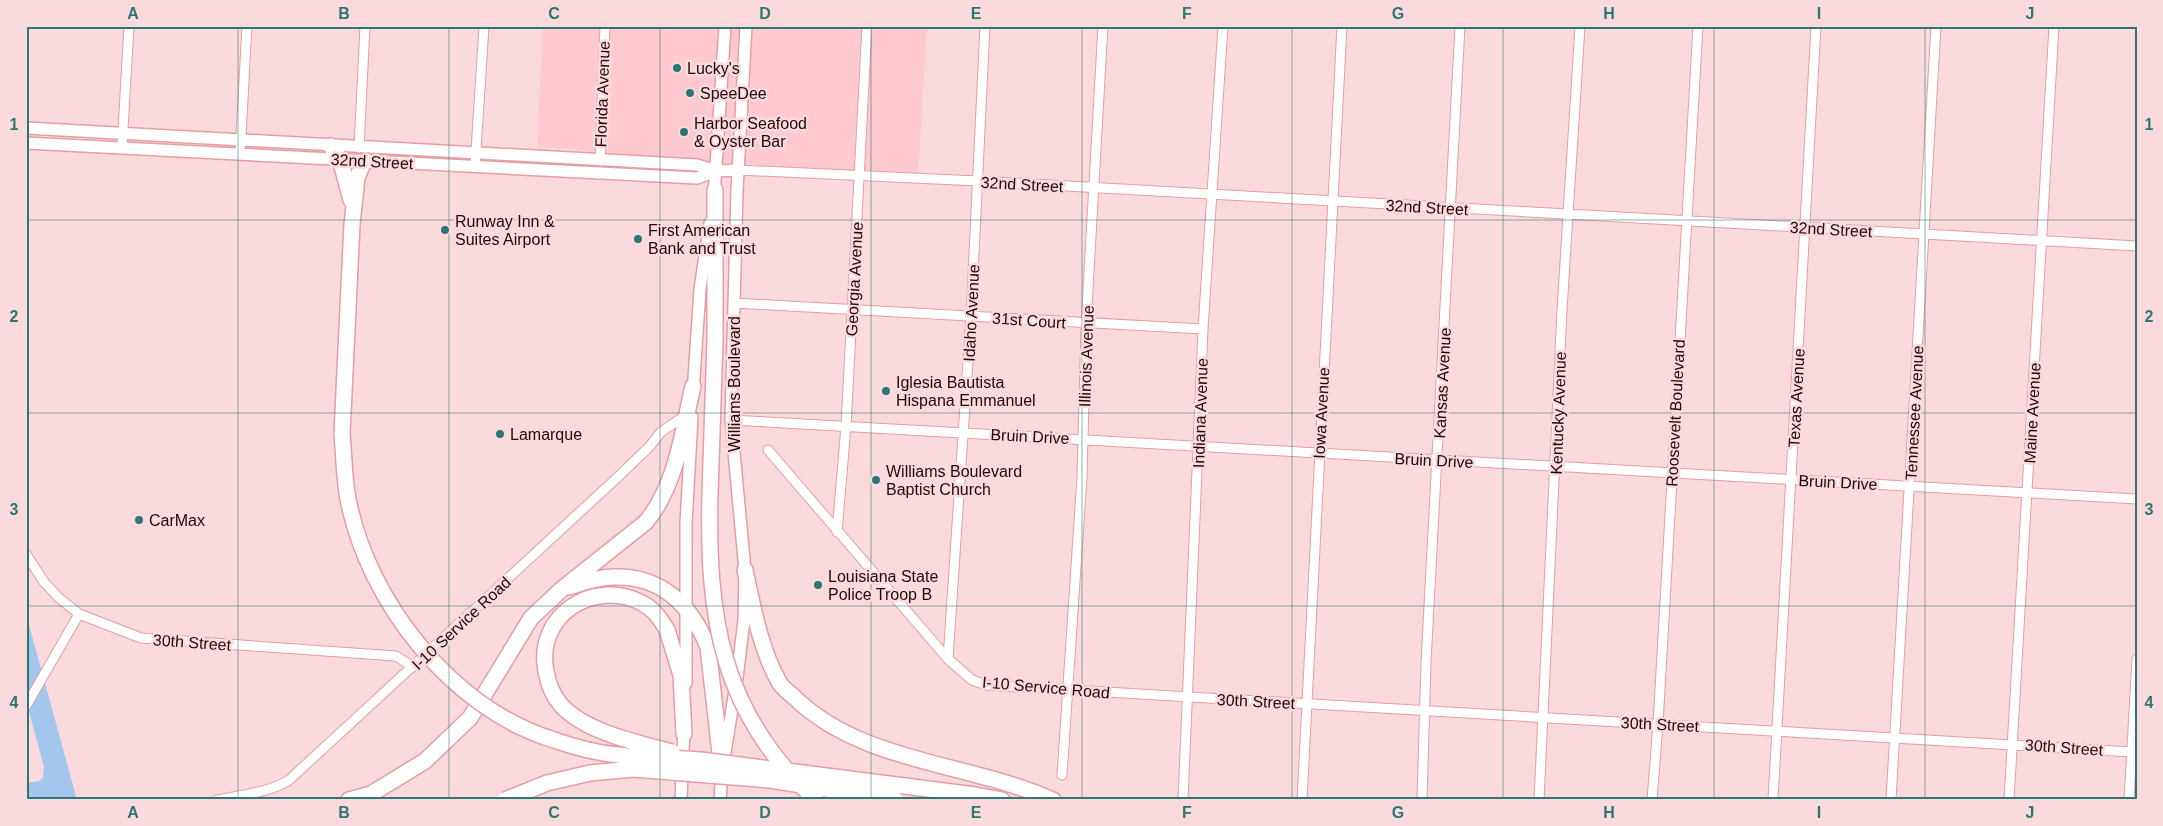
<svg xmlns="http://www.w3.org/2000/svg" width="2163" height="826" viewBox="0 0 2163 826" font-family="Arial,sans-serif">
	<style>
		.built { fill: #fecacf }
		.water { fill: #a3c6ed }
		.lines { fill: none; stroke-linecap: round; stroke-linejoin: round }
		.street-casing { stroke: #e69da5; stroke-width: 11 }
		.secondary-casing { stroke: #e69da5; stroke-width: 14 }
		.highway-casing { stroke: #e69da5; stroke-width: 18 }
		.street { stroke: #fff; stroke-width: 9 }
		.secondary { stroke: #fff; stroke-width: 11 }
		.highway { stroke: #fff; stroke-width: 15 }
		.highway-bridge-casing { stroke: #e69da5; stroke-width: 18; stroke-linecap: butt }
		.highway-bridge { stroke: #fff; stroke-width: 15 }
		.grid { fill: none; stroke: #2c7673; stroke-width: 1; stroke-opacity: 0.55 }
		.poi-dot { fill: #2c7673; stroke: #fadadd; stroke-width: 2 }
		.labels { text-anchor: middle; stroke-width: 5; stroke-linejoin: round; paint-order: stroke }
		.poi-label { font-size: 16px; fill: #21080c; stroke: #fadadd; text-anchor: start }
		.street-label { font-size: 16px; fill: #21080c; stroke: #fadadd }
		.neatline { fill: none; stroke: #2c7673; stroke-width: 2 }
		.grid-label { font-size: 16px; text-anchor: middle; font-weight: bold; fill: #2c7673 }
	</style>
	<rect width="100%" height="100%" fill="#fadadd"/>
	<path class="built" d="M543 26H927L918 175 746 164 537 147Z"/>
	<path class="water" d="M26 614 77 800H26V783L39 781 43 778 44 767 26 700Z"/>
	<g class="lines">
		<g class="street-casing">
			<path id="street" d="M122 147 129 26
				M359 148 365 26
				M240 154 247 26
				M600 161 605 26
				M475 166 484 26
				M738 170 978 181 2137 246
				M734 303 1203 329
				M731 420 2137 499
				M768 450 948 659 972 680 986 685 2132 752
				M837 532 846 426 867 26
				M26 554 44 582 59 598 79 614 141 638 396 656 413 667
				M948 659 971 316 985 26
				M26 706 79 614
				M1062 775 1082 477 1086 324 1103 26
				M217 800C241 795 266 793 288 781L619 476 650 446 661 432 686 415
				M1183 800 1203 329 1223 26
				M1302 800 1342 26
				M1422 800 1426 662 1460 26
				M1539 800 1562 310 1580 26
				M1652 800 1658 724 1698 26
				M1773 800 1816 26
				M1891 800 1936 26
				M2009 800 2054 26
				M2129 800 2137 659"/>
		</g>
		<g class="secondary-casing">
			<path id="secondary" d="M26 128 697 165 716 171
				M26 143 697 178 716 171 738 170
				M714 197 725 26
				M693 393 700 289 710 223
				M686 683V523L692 417
				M681 800 684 727
				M720 800 722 771 737 678 744 620 745 570 731 420 737 191 746 26"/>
		</g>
		<g class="highway-casing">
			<path id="highway" d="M331 146 340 159 351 200
				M342 434 352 224 357 178 363 163 367 161
				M710 493 715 340V190
				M745 570C753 607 760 648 779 682 782 688 790 693 795 698 862 763 970 763 1053 800
				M568 587C582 583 598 577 613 577 661 575 691 605 708 647L722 771
				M667 630 681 675 684 734
				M975 795 1002 800
				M349 800 371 794 425 761 470 718 531 618 563 588 646 522C677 484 682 433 693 386"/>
		</g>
		<use href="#street" class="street"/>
		<use href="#secondary" class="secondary"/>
		<use href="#highway" class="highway"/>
		<g class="highway-bridge-casing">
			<path id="highway-bridge" d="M342 434C344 455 344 478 348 499 368 602 452 709 554 740 574 747 597 753 618 755 648 759 679 757 709 761 798 772 886 784 975 795
				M710 493C707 616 720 713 816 800
				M667 630C661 620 654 609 642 603 594 578 535 615 546 671 548 683 553 696 561 705 585 732 638 743 672 752
				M505 800 547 783 590 773 633 769 770 780 896 800"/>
		</g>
		<use href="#highway-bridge" class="highway-bridge"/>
	</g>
	<path class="grid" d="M238 26V800M449 26V800M660 26V800M871 26V800M1082 26V800M1292 26V800M1503 26V800M1714 26V800M1925 26V800M26 220H2137M26 413H2137M26 606H2137"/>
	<g class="poi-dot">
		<circle cx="677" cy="68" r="5"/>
		<circle cx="690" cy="93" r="5"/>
		<circle cx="684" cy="132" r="5"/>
		<circle cx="445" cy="230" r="5"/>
		<circle cx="638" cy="239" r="5"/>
		<circle cx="886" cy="391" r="5"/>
		<circle cx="500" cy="434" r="5"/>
		<circle cx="876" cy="480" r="5"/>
		<circle cx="139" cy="520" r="5"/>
		<circle cx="818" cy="585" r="5"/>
	</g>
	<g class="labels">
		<g class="poi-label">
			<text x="687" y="74">Lucky's</text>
			<text x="700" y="99">SpeeDee</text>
			<text x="694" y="129">Harbor Seafood<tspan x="694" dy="18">&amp; Oyster Bar</tspan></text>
			<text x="455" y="227">Runway Inn &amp;<tspan x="455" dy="18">Suites Airport</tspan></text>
			<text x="648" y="236">First American<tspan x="648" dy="18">Bank and Trust</tspan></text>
			<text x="896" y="388">Iglesia Bautista<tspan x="896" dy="18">Hispana Emmanuel</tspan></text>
			<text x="510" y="440">Lamarque</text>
			<text x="886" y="477">Williams Boulevard<tspan x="886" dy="18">Baptist Church</tspan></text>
			<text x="149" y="526">CarMax</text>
			<text x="828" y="582">Louisiana State<tspan x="828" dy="18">Police Troop B</tspan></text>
		</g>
		<g class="street-label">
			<text transform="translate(602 94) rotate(-88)" y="6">Florida Avenue</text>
			<text transform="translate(372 161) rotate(3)" y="6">32nd Street</text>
			<text transform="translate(1022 184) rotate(3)" y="6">32nd Street</text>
			<text transform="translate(1427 207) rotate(3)" y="6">32nd Street</text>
			<text transform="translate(1831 229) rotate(3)" y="6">32nd Street</text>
			<text transform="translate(854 279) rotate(-87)" y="6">Georgia Avenue</text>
			<text transform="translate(971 313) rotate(-87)" y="6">Idaho Avenue</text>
			<text transform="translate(1029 320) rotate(4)" y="6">31st Court</text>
			<text transform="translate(1086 356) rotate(-88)" y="6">Illinois Avenue</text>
			<text transform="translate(1442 383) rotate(-87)" y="6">Kansas Avenue</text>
			<text transform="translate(734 384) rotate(-90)" y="6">Williams Boulevard</text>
			<text transform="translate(1796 398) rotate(-87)" y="6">Texas Avenue</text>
			<text transform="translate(1200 413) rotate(-88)" y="6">Indiana Avenue</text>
			<text transform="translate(1321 413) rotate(-87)" y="6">Iowa Avenue</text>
			<text transform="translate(1558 413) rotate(-88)" y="6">Kentucky Avenue</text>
			<text transform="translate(1675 413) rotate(-87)" y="6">Roosevelt Boulevard</text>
			<text transform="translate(1914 413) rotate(-87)" y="6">Tennessee Avenue</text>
			<text transform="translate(2032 413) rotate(-87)" y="6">Maine Avenue</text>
			<text transform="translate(1030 436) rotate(3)" y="6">Bruin Drive</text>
			<text transform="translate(1434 460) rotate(3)" y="6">Bruin Drive</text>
			<text transform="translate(1838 482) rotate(3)" y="6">Bruin Drive</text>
			<text transform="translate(461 623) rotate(-43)" y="6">I-10 Service Road</text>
			<text transform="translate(192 642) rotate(4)" y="6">30th Street</text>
			<text transform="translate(1046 687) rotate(5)" y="6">I-10 Service Road</text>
			<text transform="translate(1256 701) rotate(3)" y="6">30th Street</text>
			<text transform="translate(1660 724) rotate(3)" y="6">30th Street</text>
			<text transform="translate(2064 747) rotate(4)" y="6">30th Street</text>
		</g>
	</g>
	<rect width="2163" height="826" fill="none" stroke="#fadadd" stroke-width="55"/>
	<rect x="28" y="28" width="2108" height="770" class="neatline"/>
	<g class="grid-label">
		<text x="133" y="19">A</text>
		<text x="344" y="19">B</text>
		<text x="554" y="19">C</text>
		<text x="765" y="19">D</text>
		<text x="976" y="19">E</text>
		<text x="1187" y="19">F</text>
		<text x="1398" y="19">G</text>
		<text x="1609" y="19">H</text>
		<text x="1819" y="19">I</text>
		<text x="2030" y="19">J</text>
		<text x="14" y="130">1</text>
		<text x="2149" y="130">1</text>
		<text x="14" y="322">2</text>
		<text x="2149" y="322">2</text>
		<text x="14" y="515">3</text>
		<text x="2149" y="515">3</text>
		<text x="14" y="708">4</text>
		<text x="2149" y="708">4</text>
		<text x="133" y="818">A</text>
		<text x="344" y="818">B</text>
		<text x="554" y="818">C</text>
		<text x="765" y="818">D</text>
		<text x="976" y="818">E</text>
		<text x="1187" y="818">F</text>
		<text x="1398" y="818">G</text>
		<text x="1609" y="818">H</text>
		<text x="1819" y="818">I</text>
		<text x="2030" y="818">J</text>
	</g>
</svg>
